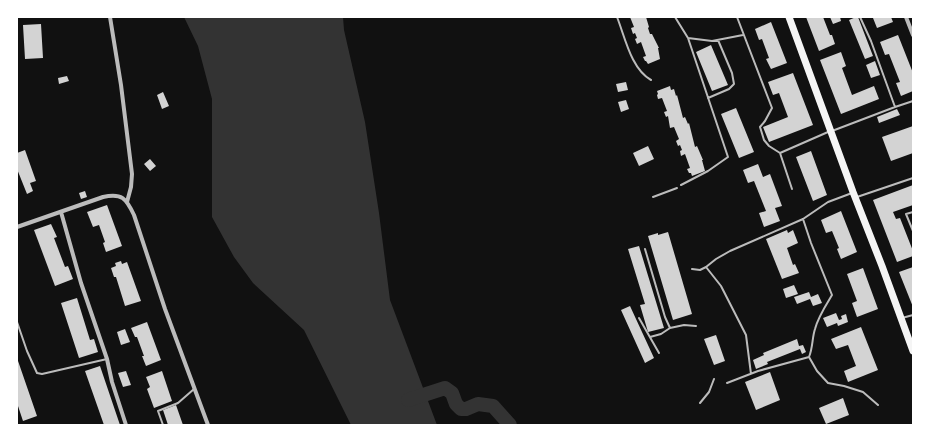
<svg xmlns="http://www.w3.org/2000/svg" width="930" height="442" viewBox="0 0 930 442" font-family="Inter,sans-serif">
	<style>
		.water { fill: #333 }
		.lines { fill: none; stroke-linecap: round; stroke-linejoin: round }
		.river { stroke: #333; stroke-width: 14 }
		.building { fill: #d3d3d3 }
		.service { stroke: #bcbcbc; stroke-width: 2 }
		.minor { stroke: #bcbcbc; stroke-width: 4 }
		.primary { stroke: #f5f5f5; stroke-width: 7 }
	</style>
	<rect width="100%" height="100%" fill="#111"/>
	<path class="water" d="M184 17H343L344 30 365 122 379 213 390 300 437 425H351L304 330 253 283 234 257 212 217V99L198 46Z"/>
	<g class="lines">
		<path class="river" d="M408 400 445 388 452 393 456 404 461 409H466L478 404 493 406 510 425"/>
	</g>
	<path class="building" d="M630 17H646L649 27 648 28 650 34H652L659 48H658L660 59 648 64 646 61H645L643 57 646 56 641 42 637 44 635 39 637 38 635 33 633 34 631 28 634 27Z
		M806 17H823L830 35H832L835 44 819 51Z
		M830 17H840L841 21 833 24Z
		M856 17H858L873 56 865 59 849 20Z
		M875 17H891L893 22 877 28 873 18Z
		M771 22 787 63 771 69 766 59 769 58 762 39 759 40 755 29Z
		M41 24 43 58 25 59 23 25Z
		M898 35 913 73V91L901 96 896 83 900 82 889 54 885 55 880 42Z
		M711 45 728 85 712 91 696 52Z
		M841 52 846 66 842 68 852 95 874 86 879 99 841 114 820 60Z
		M875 61 880 75 871 78 866 65Z
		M793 73 813 125 769 142 763 127 788 117 779 93 773 95 768 82Z
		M67 76 69 81 59 84 58 78Z
		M626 82 628 90 618 92 616 84Z
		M670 86 671 90 674 89 676 96 677 95 683 118 685 117 688 124 689 123 695 147 697 146 703 160H702L705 171 692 176 691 173H689L687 169 690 168 685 154 681 156 680 151 682 150 680 145 678 146 676 141 679 139 674 127 670 128 668 116 666 117 664 112 667 111 662 98 658 99 657 95 658 94 657 91Z
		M163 92 169 106 162 109 157 95Z
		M626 100 629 109 621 112 618 102Z
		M736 108 754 152 739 158 721 114Z
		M897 109 900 115 879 123 877 117Z
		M913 126V153L891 161 882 137Z
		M648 146 654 159 639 166 633 153Z
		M25 150 36 181 30 183 33 191 27 194 17 169V153Z
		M811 151 827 195 813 201 796 157Z
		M150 159 156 166 150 171 144 164Z
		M758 164 763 177 770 174 782 206 775 208 780 221 764 227 759 213 766 211 754 181 748 183 743 170Z
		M913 185V205L893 212 896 219 900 218 913 251V256L897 262 873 200Z
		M85 191 87 197 81 199 79 193Z
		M107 205 122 246 106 252 103 243 105 242 99 225 93 227 87 212Z
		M841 211 857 252 841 259 837 249 839 248 832 231 826 233 821 220Z
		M51 224 57 237 54 238 65 267 68 266 73 279 55 286 34 230Z
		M787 230 788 233 793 230 798 243 787 248 793 265 795 264 799 273 782 279 766 239Z
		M668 232 692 314 673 320 648 236 658 233V235Z
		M639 246 664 328 648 332 640 305 645 304 628 249Z
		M121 261 122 264 127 262 141 301 125 306 116 277H114L111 268 116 266 115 263Z
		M913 267V307L899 272Z
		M863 268 878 309 857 317 852 303 857 301 847 274Z
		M794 285 798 294 786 298 783 289Z
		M809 292 811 297 818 294 822 303 813 306 810 299 797 304 794 297Z
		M77 298 90 340 94 339 98 352 79 358 61 303Z
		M630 306 654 358 645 363 621 310Z
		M836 313 839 320 842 319 841 316 846 314 848 322 838 326 837 323 827 327 823 318Z
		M147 322 161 360 146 366 142 356H144L137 337H135L131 328Z
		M861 327 878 370 848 382 844 371 856 366 848 345 836 349 831 339Z
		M125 329 130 342 121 345 117 332Z
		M716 335 725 361 714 365 704 339Z
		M797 339 799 346 803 345 806 352 802 354 800 349 767 362 768 364 756 369 753 360 764 355 763 353Z
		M17 358 37 416 23 421 17 403Z
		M100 366 120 425H104L85 371Z
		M126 371 131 385 123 387 118 373Z
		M162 371 172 401 154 408 147 389 150 387 146 377Z
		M770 372 780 400 756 410 745 382Z
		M843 398 849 415 826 424 819 408Z
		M176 405 183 425H168L163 410Z"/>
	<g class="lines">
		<path class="service" d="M617 17C625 37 631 69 651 80
			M675 17 688 38 728 157 708 171 681 185
			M737 17 772 108 765 121 760 127 764 140 769 146 780 153 792 189
			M860 17 871 41 895 107
			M688 38 712 41 743 35
			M708 98 729 89 734 84 732 73 718 40
			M832 131 895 107 913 101
			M780 153 828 132
			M653 197 677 188
			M857 197 913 178
			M913 212 906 214 913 231
			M645 249 665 317 670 328 684 325 696 326
			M706 267 721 286 746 335 751 374
			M692 269 700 270 706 267 716 259 730 251 803 219 828 202 852 193
			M639 318 659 353
			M902 318 913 315
			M17 322 27 351 37 373 42 374 107 359
			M650 337 661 334 670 328
			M809 357 817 371 828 383 844 386 863 392 878 405
			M727 383 758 371 809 357C813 347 812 338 815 329 818 317 826 305 832 295L811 243 803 219
			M700 403 709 392 714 379
			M17 424V425
			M163 425 158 411 178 403 194 389"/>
		<path class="minor" d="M110 17 121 85 132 174 131 187 127 202
			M906 17 913 35
			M61 212 81 283 107 359 112 382 126 425
			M17 227 103 197C122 193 126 198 134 215L165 309 208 425"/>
		<path class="primary" d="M789 17 853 192 882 266 913 351"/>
	</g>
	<rect width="930" height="442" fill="none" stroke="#ffffff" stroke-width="36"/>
</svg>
